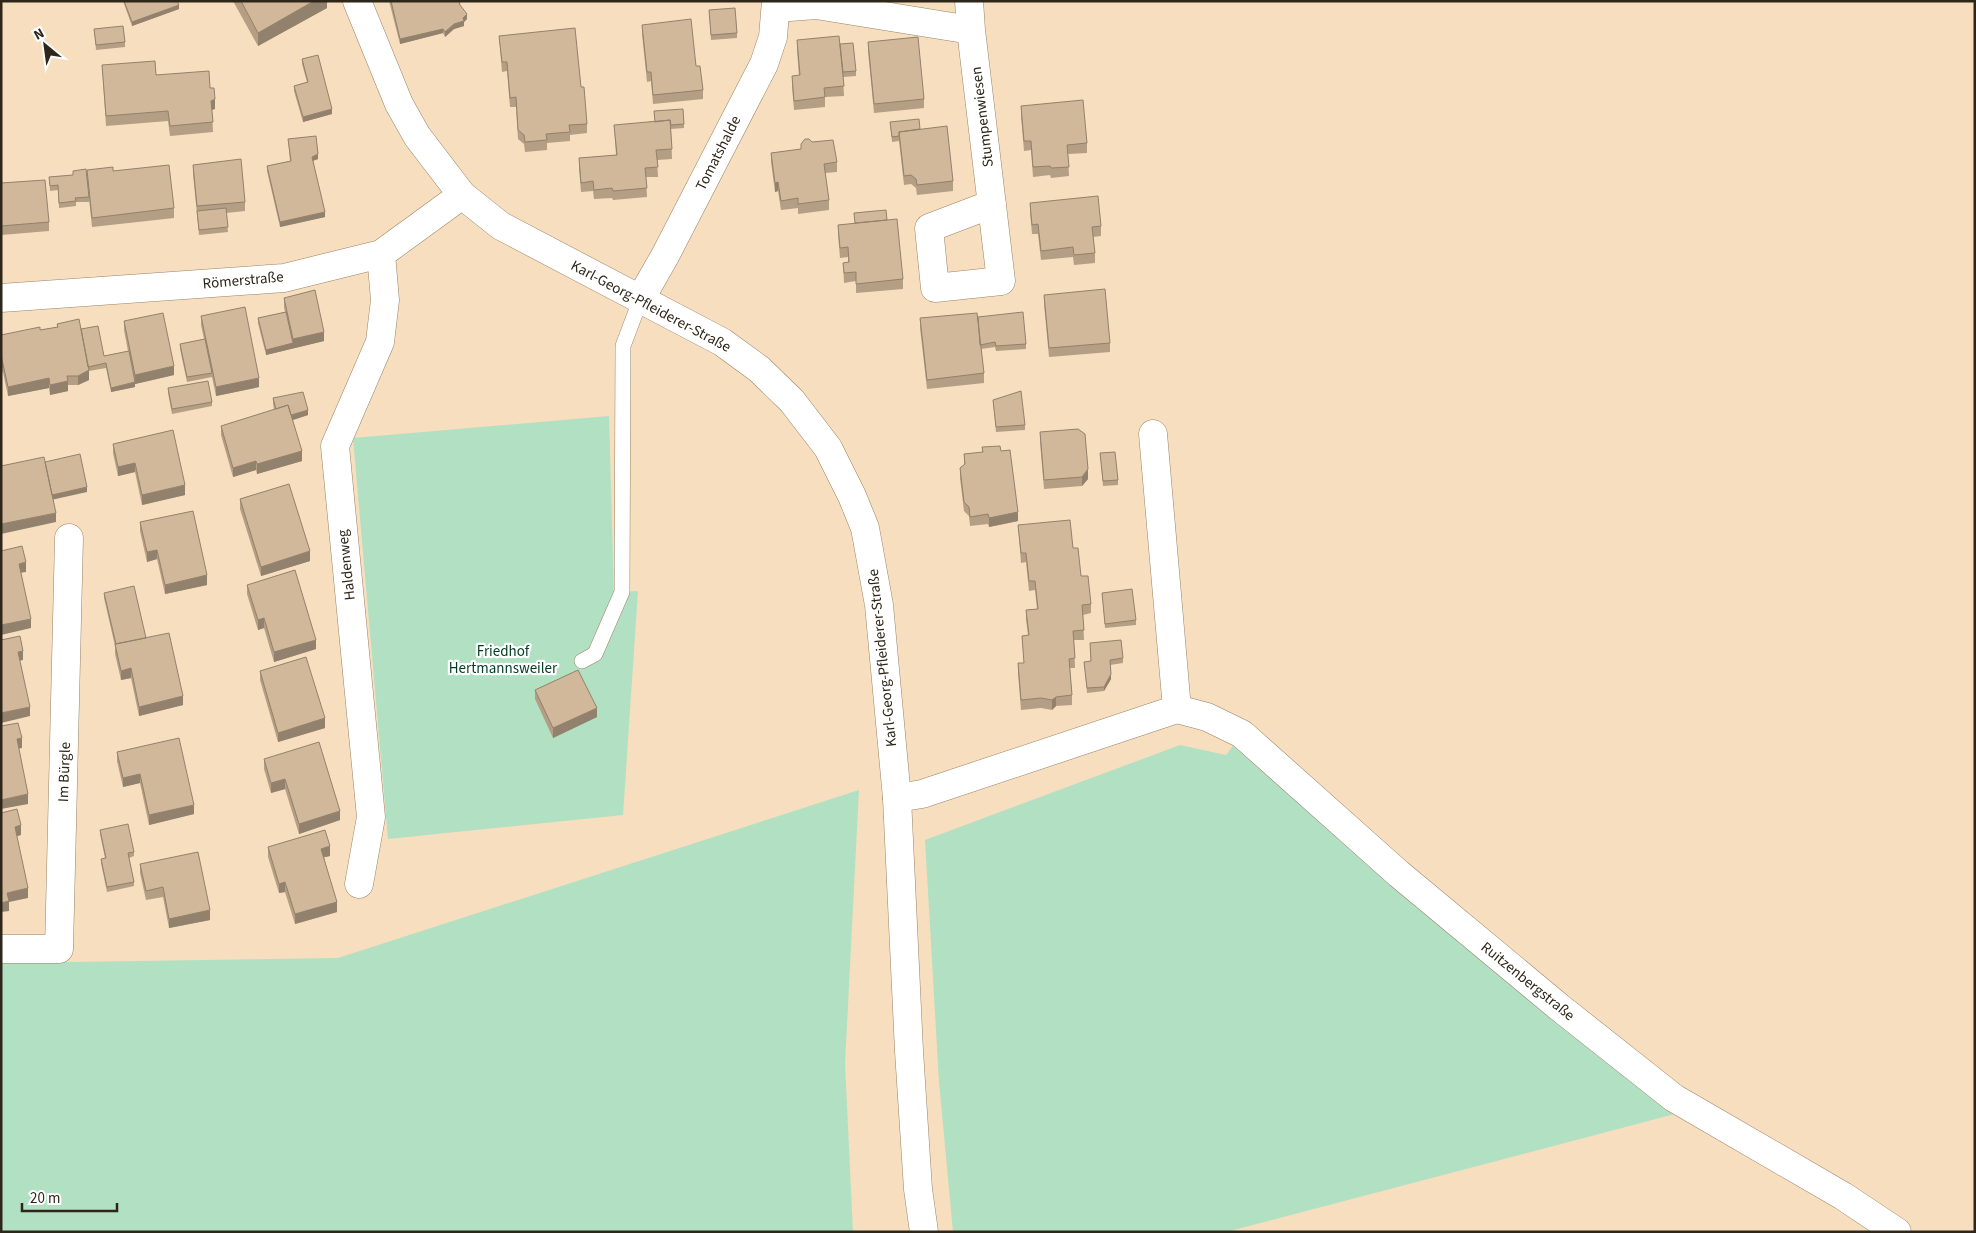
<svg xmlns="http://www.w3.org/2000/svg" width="1976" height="1233" viewBox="0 0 1976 1233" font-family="'Source Sans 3',sans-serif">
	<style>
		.green { fill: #b1e1c2 }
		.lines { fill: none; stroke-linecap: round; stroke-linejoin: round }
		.service-casing { stroke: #998366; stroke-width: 16 }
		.minor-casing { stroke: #998366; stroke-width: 29 }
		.tertiary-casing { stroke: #998366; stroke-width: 29 }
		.service { stroke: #fff; stroke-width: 15 }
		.minor { stroke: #fff; stroke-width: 28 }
		.tertiary { stroke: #fff; stroke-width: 28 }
		.wall { fill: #b49e84 }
		.shaded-wall { fill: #92816c }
		.building { fill: #d1b89a; stroke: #92816c }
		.labels { text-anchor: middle; stroke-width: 4.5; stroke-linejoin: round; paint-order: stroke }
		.street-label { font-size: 15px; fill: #2f261a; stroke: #fff }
		.park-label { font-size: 15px; fill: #003d20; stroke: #fff }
	</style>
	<rect width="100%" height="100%" fill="#f7debf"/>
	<path class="green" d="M609 416 614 592 638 591 623 815 388 839 353 438Z
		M1242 734 1694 1109 1226 1232H953L939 1082 925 840 1180 745 1226 755Z
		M859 790 845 1064 853 1232H1V963L338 958Z"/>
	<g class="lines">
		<g class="service-casing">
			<path id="service" d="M582 661 595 654 622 592 623 346 641 298"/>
		</g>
		<g class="minor-casing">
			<path id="minor" d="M969 1 971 30
				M776 8 816 5 971 30 1001 281 935 288 929 228 992 204
				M1 298 284 278 381 254 462 195
				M641 298 666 254 764 64 773 37 776 1
				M1153 434 1177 709
				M1177 709 1207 717 1242 734 1399 874 1559 1007 1674 1098 1843 1196 1897 1232
				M897 798 922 794 1177 709
				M359 884 371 817 335 446 380 342 385 300 381 254
				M1 949H59L69 538"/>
		</g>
		<g class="tertiary-casing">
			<path id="tertiary" d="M357 1 399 104 417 136 462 195 501 226 722 342 759 369 792 401 828 448 852 496 865 528 879 605 897 798 909 1051 918 1189 924 1232"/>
		</g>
		<use href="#service" class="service"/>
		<use href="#minor" class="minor"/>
		<use href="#tertiary" class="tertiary"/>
	</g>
	<path class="wall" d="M123 1H177L179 9 132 26Z
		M233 1H327V8L258 46Z
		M389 1H459L460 5 467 19 464 22V26L454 29 445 37 443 33 400 44Z
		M709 10 737 33V38L711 40Z
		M642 25 696 66 703 90V99L653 104 651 81 647 82 642 34Z
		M94 29 125 42V47L96 50Z
		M499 36 581 87 587 124V133L570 135V141L547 143V150L525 152 524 144 518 139 516 107H510L507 71 502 72Z
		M797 40 840 44 856 71V76L843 77 844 96 825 97V107L794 110 792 86V76H799L797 50Z
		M868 42 924 99V108L874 113 868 51Z
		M302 59 332 114 303 122 294 91V86L307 82 302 64Z
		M102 65 156 75 210 88 215 109 212 110 213 132 170 136 168 121 106 126Z
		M1021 106 1087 143V153L1068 154 1069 176 1051 178 1050 175 1033 177 1031 150 1024 151 1021 116Z
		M890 122 920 129 953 181V191L917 195 916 188 911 184 904 185 899 141 892 142Z
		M684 124V128L671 129 672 159 657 160 658 177H646L647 197 613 200 612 198 594 199 593 191 581 192 579 168V158L616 155 614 125Z
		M288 139 318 159 313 161 325 217 280 227 267 171V166L290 161Z
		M812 142 837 162V172L825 173 829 200V210L798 214V208L781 210 778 191 775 192 771 162V153L801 149Z
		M193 165 245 202V211L226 213 228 232 199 235 193 174Z
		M113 171 174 208V218L92 227 89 199V202H76V206L59 208 58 190 50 191 49 177 87 174Z
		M1 183 49 222V231L1 235Z
		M1030 203 1101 226V236L1093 237 1095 253V263L1074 265 1073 257 1041 260 1038 234H1032L1030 212Z
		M887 220 903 279V289L856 293V281L844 283 843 263 848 262V257L840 258 838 234V225Z
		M1044 295 1110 343V352L1049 357 1044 304Z
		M284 298 324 341 266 355 258 323V318L285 312 284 307Z
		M201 316 259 387 216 396 212 377 187 382 180 349V344L204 339 201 325Z
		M978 317 1026 344V349L996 351 995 347 981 349 984 373V383L927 389 920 328V318Z
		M124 321 174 375 135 384V387L111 392 106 368 89 371V380L78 385H68V391L50 395 49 388 8 396 3 372H1V335L40 330 57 327V324L81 329 104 356 128 351 124 330Z
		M168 388 212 402V406L172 414 168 393Z
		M273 398 308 415 292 420 302 461 257 474 256 470 233 477 221 435V426L274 410 273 403Z
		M993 400 1025 425V430L996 432Z
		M1040 432 1088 479 1082 486 1044 489 1040 442Z
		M113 444 185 495 142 505 135 472 118 476 113 453Z
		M982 447 1001 451 1018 521 989 527 988 524 970 526 969 516 964 511 960 478V468L964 465V454L982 453Z
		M1100 453 1118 480V485L1103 486Z
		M240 499 310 561 261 576 240 509Z
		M140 522 207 585 165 594 157 559 147 562 140 531Z
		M1018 525 1073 548 1081 576 1091 604V613L1083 615 1084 640H1074L1075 668H1070L1072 695V705L1056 706 1052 710 1041 708 1021 710 1018 673V663H1024L1022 636 1028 635 1026 620V610L1037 609 1035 590 1029 591 1026 562 1021 563Z
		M247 585 316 649 274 662 264 628 258 630 247 594Z
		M104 593 146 638 183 705 139 716 131 678 121 680 115 654V646L104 598Z
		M1102 593 1136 620V625L1105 628Z
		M1090 643 1123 658V663L1110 665 1111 679 1104 691 1087 693 1084 662 1091 661Z
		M260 671 325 728 278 742 260 680Z
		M535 690 597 717 553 738 535 699Z
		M117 752 194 814 149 825 140 783 123 787 117 761Z
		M264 759 340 820 299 834 285 789 271 793 264 769Z
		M100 830 134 852V856L129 858 134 882V886L107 892 101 863V859L105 858 100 834Z
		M268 847 330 856 324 857 337 912 295 924 285 892 279 893 268 857Z
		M140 864 210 920 169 928 163 897 146 900 140 873Z"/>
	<path class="shaded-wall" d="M314 1H327V8L258 46V33Z
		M179 5V9L132 26V22Z
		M467 14V19L464 22V26L454 29 445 37V32Z
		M443 29V33L400 44V39Z
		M215 99V109L211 110V101Z
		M332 109V114L303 122V117Z
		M318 154V159L312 161V157Z
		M778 182V191L775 192V183Z
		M325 212V217L280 227V222Z
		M324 332V341L266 355V350L293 343V339Z
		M174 366V375L135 384V387L111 392V388L135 382V375Z
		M89 370V380L78 385V376Z
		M49 378V388L8 396V387Z
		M259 378V387L216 396V387Z
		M68 381V391L50 395V385Z
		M308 410V415L290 421V416Z
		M302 451V461L257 474V464Z
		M256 461V470L233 477V468Z
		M135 463V472L118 476V467Z
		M1088 469V479L1082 486V477Z
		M185 485V495L142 505V495Z
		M87 487V492L51 500V495Z
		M1018 512V521L989 527V518Z
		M56 513V522L1 534V524Z
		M157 550V559L147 562V552Z
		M310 551V561L261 576V567Z
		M26 562V572L19 573V564Z
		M207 575V585L165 594V585Z
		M264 618V628L258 630V620Z
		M31 619V628L1 635V625Z
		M316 640V649L274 662V652Z
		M23 651V660L18 661V652Z
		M131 668V678L121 680V671Z
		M1111 674V679L1104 691V687Z
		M183 696V705L139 716V707Z
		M1056 697V706L1052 710V700Z
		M30 707V716L1 723V713Z
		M597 708V717L553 738V728Z
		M325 718V728L278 742V733Z
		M22 738V748L17 749V739Z
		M140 774V783L123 787V778Z
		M285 779V789L271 793V783Z
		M28 794V804L1 809V800Z
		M194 805V814L149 825V815Z
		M340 811V820L299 834V824Z
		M21 825V835L15 837V827Z
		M330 846V856L321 858V849Z
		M285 882V892L279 893V884Z
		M28 888V898L9 902V911L1 912V903L7 893Z
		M337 902V912L295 924V914Z
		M210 910V920L169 928V919Z"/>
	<path class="building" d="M124 1H177L179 5 132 22Z
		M241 1H314L258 33Z
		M391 1H459L460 5 467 14 463 18 464 21 454 24 445 32 443 29 400 39Z
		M735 8 737 33 711 35 709 10Z
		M691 19 696 66H700L703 90 653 95 651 72H647L642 25Z
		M123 26 125 42 96 45 94 29Z
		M575 28 581 87H584L587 124 569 125 570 132 546 134 547 140 525 142 524 135 518 130 516 97 510 98 507 62H502L499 36Z
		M839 36 844 86 824 88 825 97 794 101 792 76 800 75 797 40Z
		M918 37 924 99 874 104 868 42Z
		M853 43 856 71 843 72 840 44Z
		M318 55 332 109 303 117 294 86 308 82 302 59Z
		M155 61 156 75 209 71 210 88H214L215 99 211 101 213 122 170 126 168 111 106 116 102 65Z
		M1083 100 1087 143 1067 145 1069 167 1051 168 1050 166 1033 167 1031 141H1024L1021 106Z
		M683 109 684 124 671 125 670 120 655 122 654 111Z
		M919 119 920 129 899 132V136L892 137 890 122Z
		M670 120 672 149 656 150 658 167 645 168 647 188 613 191 612 188 594 190 593 181 581 183 579 158 617 155 614 125Z
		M947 126 953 181 917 185 916 179 911 175 904 176 899 132Z
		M316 136 318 154 312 157 325 212 280 222 267 166 291 161 288 139Z
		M805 139H809L812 142 833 140 837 162 824 164 829 200 798 204V198L781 201 778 182 775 183 771 153 801 149V144Z
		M241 159 245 202 197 206 193 165Z
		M169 165 174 208 92 218 87 170 113 167V171Z
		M86 169 89 197 75 198 76 201 59 203 58 185 50 186 49 177 73 175V171Z
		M45 180 49 222 1 226V183Z
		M1098 196 1101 226 1092 227 1095 253 1074 255 1073 247 1041 251 1038 224 1032 225 1030 203Z
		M226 208 228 227 199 230 197 211Z
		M886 210 887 220 855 223 854 213Z
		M897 219 903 279 856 284V272L844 273 843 263 849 262 848 247 840 248 838 225Z
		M1105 289 1110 343 1049 348 1044 295Z
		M315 290 324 332 293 339 284 298Z
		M245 307 259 378 216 387 201 316Z
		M286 312 293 343 266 350 258 318Z
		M1023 312 1026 344 996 346 995 342 980 345 978 317Z
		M163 313 174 366 135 375 124 321Z
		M977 313 984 373 927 380 920 318Z
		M79 319 89 370 78 376H67L68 381 50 385 49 378 8 387 1 355V335L40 327V330L58 327 57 324Z
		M98 326 104 356 129 351 135 382 111 388 106 363 88 367 81 329Z
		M205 339 212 373 187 377 180 344Z
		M1 357 3 367 1 368Z
		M208 381 212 402 172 409 168 388Z
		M1021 391 1025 425 996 427 993 400Z
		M303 392 308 410 291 415 288 405 276 409 273 398Z
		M288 405 302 451 257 464 256 461 233 468 221 426Z
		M1078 429 1085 434 1088 469 1082 477 1044 480 1040 432Z
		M173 430 185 485 142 495 135 463 118 467 113 444Z
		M1000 446 1001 451 1010 450 1018 512 989 518 988 514 970 517 969 507 964 502 960 468 965 464 964 454 983 452 982 447Z
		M1115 452 1118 480 1103 481 1100 453Z
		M80 454 87 487 52 495 45 462Z
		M44 457 56 513 1 524V466Z
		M289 484 310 551 261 567 240 499Z
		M193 511 207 575 165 585 157 550 147 552 140 522Z
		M1070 520 1073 548H1078L1081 576H1088L1091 604 1082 605 1084 630 1073 631 1075 658 1069 659 1072 695 1056 697 1052 700 1041 698 1021 700 1018 663H1024L1022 636 1029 635 1026 610 1038 609 1035 581H1029L1026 553H1021L1018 525Z
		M22 546 26 562 19 564 31 619 1 625V551Z
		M295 570 316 640 274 652 264 618 258 620 247 585Z
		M134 586 146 638 116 644 104 593Z
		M1132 589 1136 620 1105 624 1102 593Z
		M169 633 183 696 139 707 131 668 121 671 115 644Z
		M20 636 23 651 18 652 30 707 1 713V640Z
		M1121 640 1123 658 1110 660 1111 674 1104 687 1087 688 1084 662 1091 661 1090 643Z
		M306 657 325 718 278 733 260 671Z
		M578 670 597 708 553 728 535 690Z
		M18 723 22 738 17 739 28 794 1 800V726Z
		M179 738 194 805 149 815 140 774 123 778 117 752Z
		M319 742 340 811 299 824 285 779 271 783 264 759Z
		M17 809 21 825 15 827 28 888 7 893 9 901 1 903V813Z
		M128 824 134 852 128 853 134 882 107 887 101 859 106 858 100 830Z
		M325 830 330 846 321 849 337 902 295 914 285 882 279 884 268 847Z
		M198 852 210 910 169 919 163 887 146 891 140 864Z"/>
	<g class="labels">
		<g class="street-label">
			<text transform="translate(982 117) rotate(-97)" y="5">Stumpenwiesen</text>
			<text transform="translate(718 153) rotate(-63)" y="5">Tomatshalde</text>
			<text transform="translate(243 280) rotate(-5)" y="5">Römerstraße</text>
			<text transform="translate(651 306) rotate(28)" y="5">Karl-Georg-Pfleiderer-Straße</text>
			<text transform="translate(346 565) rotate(-96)" y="5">Haldenweg</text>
			<text transform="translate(882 658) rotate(-96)" y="5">Karl-Georg-Pfleiderer-Straße</text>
			<text transform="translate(64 772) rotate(-88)" y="5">Im Bürgle</text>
			<text transform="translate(1528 981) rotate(39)" y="5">Ruitzenbergstraße</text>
		</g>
		<g class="park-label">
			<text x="503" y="656">Friedhof<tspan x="503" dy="17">Hertmannsweiler</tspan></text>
		</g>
	</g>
	<rect width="1976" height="1233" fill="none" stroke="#2f261a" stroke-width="5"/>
	<g transform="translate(45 45) rotate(331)" stroke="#ffffff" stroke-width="4" paint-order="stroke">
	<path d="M0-4L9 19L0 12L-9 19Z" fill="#2f261a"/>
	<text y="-8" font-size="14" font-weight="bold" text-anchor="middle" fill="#2f261a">N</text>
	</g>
	<path d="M22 1203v8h95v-8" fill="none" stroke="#2f261a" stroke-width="2.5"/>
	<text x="30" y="1203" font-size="15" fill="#2f261a" stroke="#ffffff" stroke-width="4" paint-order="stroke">20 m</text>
</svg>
